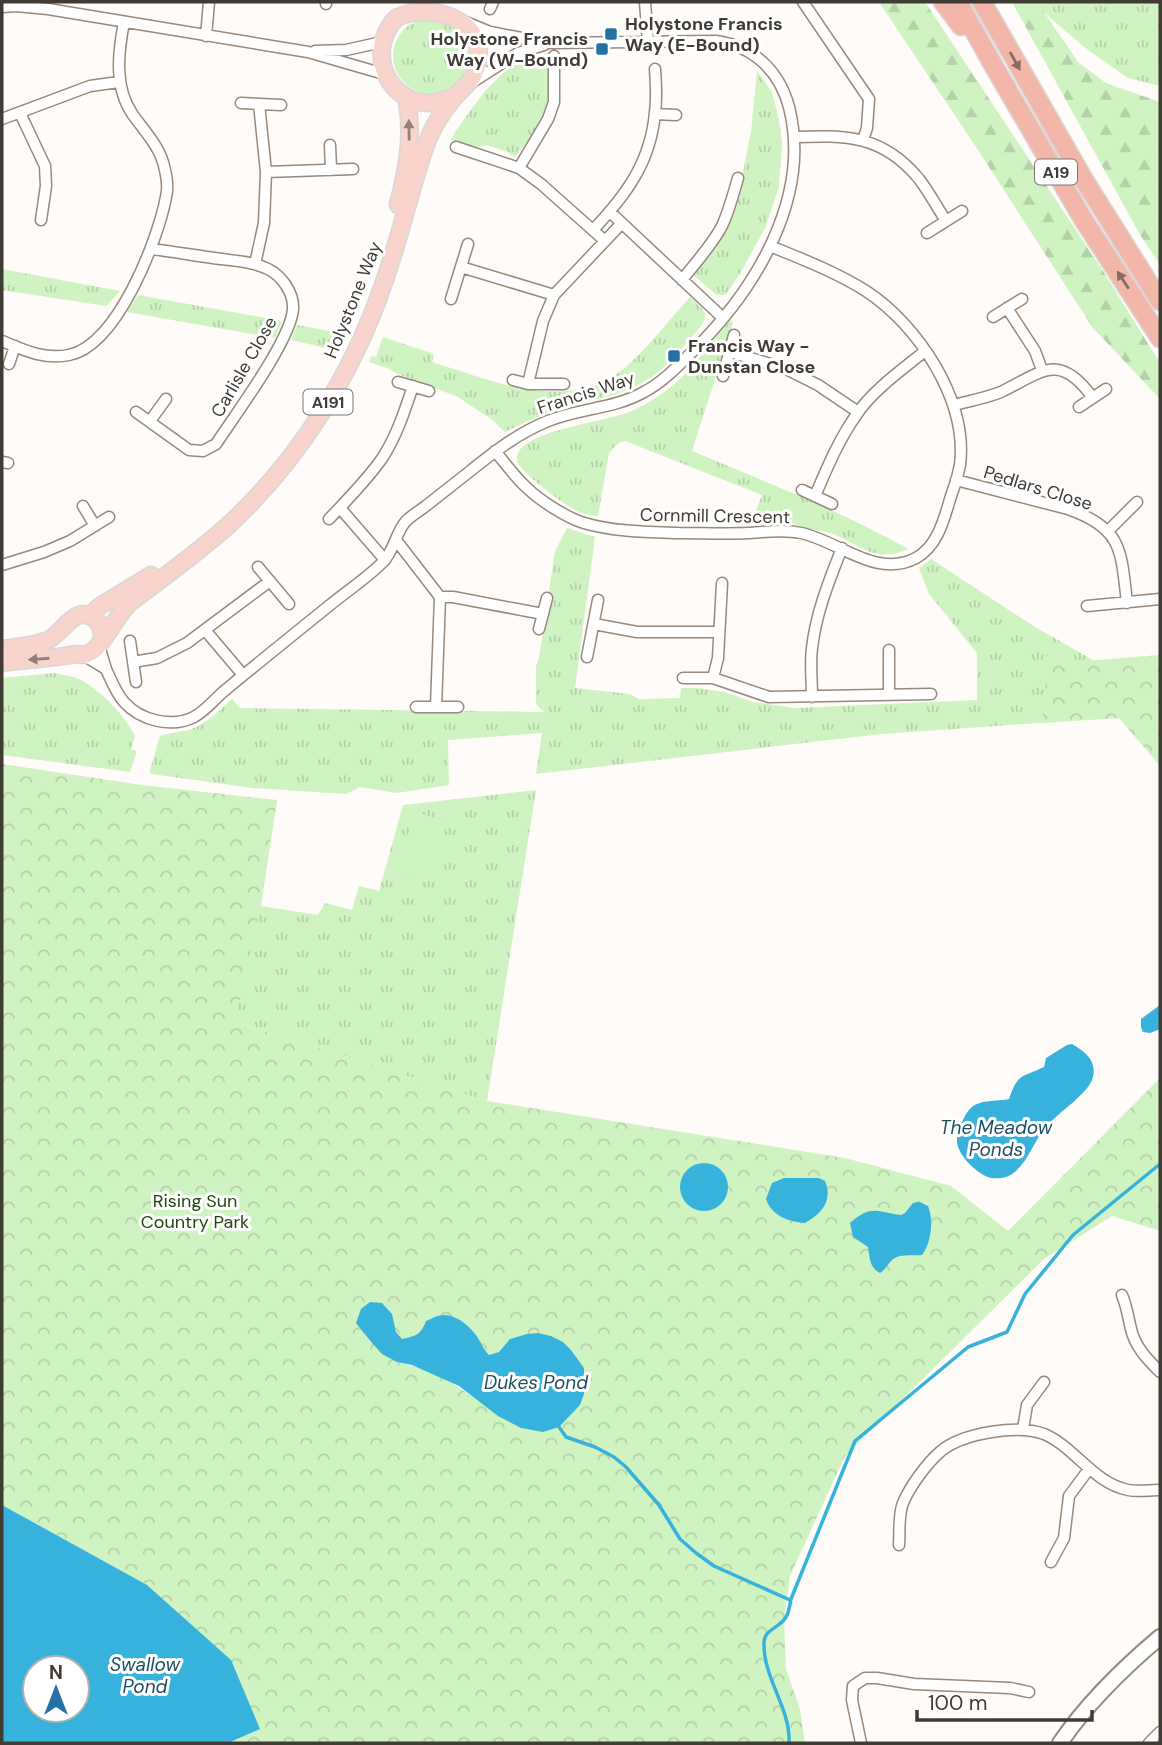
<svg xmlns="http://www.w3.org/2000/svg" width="1162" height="1745" viewBox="0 0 1162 1745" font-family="'DM Sans',sans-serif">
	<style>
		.grass { fill: url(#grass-tufts) }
		.forest { fill: url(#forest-firs) }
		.park { fill: url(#park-crowns); fill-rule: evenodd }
		.pitch { fill: #d0f3c2 }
		.water { fill: #37b2dd; fill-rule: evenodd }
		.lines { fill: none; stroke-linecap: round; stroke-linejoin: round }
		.stream { stroke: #37b2dd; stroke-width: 3.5 }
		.street-casing { stroke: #96897d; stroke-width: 13 }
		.secondary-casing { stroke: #96897d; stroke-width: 18 }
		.primary-casing { stroke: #d9d8d7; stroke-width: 19 }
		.highway-casing { stroke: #d9d8d7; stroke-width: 21 }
		.street { stroke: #fff; stroke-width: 10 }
		.secondary { stroke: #fff; stroke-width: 14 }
		.primary { stroke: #f8d4cc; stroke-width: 16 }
		.highway { stroke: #f3b7aa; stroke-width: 18 }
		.oneway { fill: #886d64 }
		.oneway2 { fill: #93807a }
		.poi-dot { fill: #2671a4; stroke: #fff; stroke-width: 2.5 }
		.labels { text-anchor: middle; stroke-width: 6; stroke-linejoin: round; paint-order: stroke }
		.shield { fill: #fff; stroke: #7a7672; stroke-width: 2 }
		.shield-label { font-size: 16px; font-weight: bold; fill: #413b36 }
		.poi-label { font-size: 18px; font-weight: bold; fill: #413b36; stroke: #fff; text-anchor: start }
		.street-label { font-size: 18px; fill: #413b36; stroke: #fff }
		.park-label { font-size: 18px; fill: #23450f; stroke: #fff }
		.water-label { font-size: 19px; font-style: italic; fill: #1e4f61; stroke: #fff }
	</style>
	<defs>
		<pattern id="grass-tufts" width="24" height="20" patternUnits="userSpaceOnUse" patternTransform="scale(1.75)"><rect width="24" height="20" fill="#d0f3c2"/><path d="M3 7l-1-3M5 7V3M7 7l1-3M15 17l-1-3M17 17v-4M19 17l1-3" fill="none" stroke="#b4d1a7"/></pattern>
		<pattern id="forest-firs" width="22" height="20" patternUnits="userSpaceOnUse" patternTransform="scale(1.75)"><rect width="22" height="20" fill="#d0f3c2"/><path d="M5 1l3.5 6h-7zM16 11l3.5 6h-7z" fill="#b4d1a7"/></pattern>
		<pattern id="park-crowns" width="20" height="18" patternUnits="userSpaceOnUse" patternTransform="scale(1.75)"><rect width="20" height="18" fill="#d0f3c2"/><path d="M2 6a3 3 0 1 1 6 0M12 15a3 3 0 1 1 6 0" fill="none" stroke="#b4d1a7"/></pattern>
	</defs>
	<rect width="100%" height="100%" fill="#fefbf8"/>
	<path class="grass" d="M1037 2H1160V86L1128 78 1084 47 1039 8Z
		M393 56a38 38 0 1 1 76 0a38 38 0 1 1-76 0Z
		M549 53C549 73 552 97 545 115 539 131 524 144 515 157L508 152 486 145 477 147 451 140C457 128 465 118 473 107 494 79 513 58 549 53Z
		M757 71 772 92 779 120 782 143 779 187 765 228 741 272 727 293 724 295H717L692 274 710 249 742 177 751 132Z
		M2 269 120 291 106 306 2 290Z
		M138 295 282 321 275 338 127 312Z
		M690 297C712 315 708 318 690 339 676 355 661 372 642 383 620 396 594 399 570 406 548 412 525 422 505 432L491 419 458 397 398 374 387 368 369 362 371 356 376 357 383 337 434 354 432 362C494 381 571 416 628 365 650 345 670 319 690 297Z
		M731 320 733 323 692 451C765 482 839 510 908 549 874 564 862 545 833 534 819 529 804 529 791 523 775 517 766 514 751 524L762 495 625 441 618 443 609 453 598 516C591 515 584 514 577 511 565 505 520 473 517 460 516 456 518 453 520 450 533 431 602 421 624 414 645 407 672 388 686 373 702 356 715 336 731 320Z
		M297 325 339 333 330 349 291 340Z
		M567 528 595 537 575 688 630 694 639 699 680 698 681 688H697L725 692 753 702 795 708 977 700V653L929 594 919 568 931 559 1035 627 1093 660 1139 716 882 734 536 774 542 733 448 740 449 785 397 793 360 787 346 794 253 788 151 774 150 770 160 736C169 733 179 732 189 730 206 724 219 711 232 699L240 708 544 712 536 704V666L539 658 555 551Z
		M54 673C63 675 74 676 81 680 103 693 124 714 135 736L131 749 137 751 130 772 2 755V678Z
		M536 790 487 1101 235 1022 2 939 277 800 261 906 318 915 325 903 352 910 359 886 379 891 403 805Z"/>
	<path class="forest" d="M879 2H925L1105 274 1160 363V399L1093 328 976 147Z
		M1012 2H1037L1079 63 1106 83 1160 102V265L1139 233Z"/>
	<path class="park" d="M1046 654 1072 662 1160 655V766L1119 718 1042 723 1048 661Z
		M2 764 142 785 277 800 260 907 235 1022 487 1101 845 1158 951 1186 1008 1231 1160 1078V1231L1112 1216 1044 1259 845 1456 790 1576 784 1620 786 1669 800 1709 805 1743H228L260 1729 147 1585 2 1505ZM382 1303 392 1314 396 1332 402 1339 414 1336 442 1315C458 1317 472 1326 479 1340 482 1346 484 1350 488 1355L499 1352 510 1339 538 1333 551 1336 563 1342 571 1350 583 1368 584 1394 470 1396C450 1379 423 1367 397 1362Z"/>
	<path class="pitch" d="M414 812 447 821 431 882 398 873Z"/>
	<path class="water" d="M1160 1005V1029L1150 1033 1143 1032 1141 1027V1019Z
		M1072 1044C1084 1051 1097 1060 1093 1077 1089 1094 1057 1113 1046 1127 1034 1141 1029 1159 1016 1171 1008 1178 1000 1179 991 1178 978 1175 956 1154 957 1140 957 1134 960 1126 963 1120 966 1113 970 1107 977 1104 986 1100 999 1101 1009 1099 1018 1073 1021 1078 1044 1067L1046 1058 1067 1045Z
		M680 1187a24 24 0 1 1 48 0a24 24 0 1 1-48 0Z
		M784 1178H819L825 1181C833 1201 822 1213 805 1223 788 1222 771 1215 766 1199L772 1183Z
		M919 1202 928 1206C934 1220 931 1244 922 1255 913 1256 899 1253 892 1260 887 1265 886 1269 880 1273 869 1267 870 1258 868 1247L853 1237 850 1223C872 1204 876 1212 901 1215L905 1213 913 1203Z
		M370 1302 382 1303 392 1314 396 1332 402 1339C415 1336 421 1335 426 1321 431 1319 438 1315 443 1315 455 1314 470 1326 476 1335 481 1342 483 1349 489 1355L499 1352 510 1339 527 1334 538 1333 551 1336 563 1342 571 1350 584 1368V1394L580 1405 559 1427 543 1432 521 1428 498 1416 459 1386 412 1365 397 1362 382 1354 372 1343 356 1323 361 1309Z
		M2 1505 147 1585 231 1660 260 1729 228 1743H2ZM77 1668V1710H35V1668Z"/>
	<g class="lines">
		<path class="stream" d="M559 1427 566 1437 595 1447 614 1457 626 1467 659 1505 680 1539 696 1553 714 1566 790 1600
			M789 1743C791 1709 763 1678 764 1643 764 1628 782 1628 787 1615 789 1611 790 1604 791 1599L855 1441 968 1347 1007 1332 1025 1294 1073 1235 1160 1164"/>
		<g class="street-casing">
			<path id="street" d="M645 2 648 42
				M803 2 869 99 867 128 863 140
				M326 4V2
				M2 7 16 6 48 9 308 52 384 74
				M490 9 493 2
				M206 36 209 2
				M315 51 346 50 382 42
				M471 83 518 53 544 45
				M241 103 281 105
				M20 113 45 166 46 186 41 220
				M655 114 676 115
				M2 119 90 86 119 82
				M794 137C846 135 883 135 919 179 929 192 937 207 946 221
				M330 145 331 170
				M456 147 519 168 541 184 605 241
				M519 168 548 119 554 102V56
				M266 172 353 169
				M610 212 723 318
				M593 230C626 195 651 162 655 112 657 98 656 83 655 69
				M927 233 962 211
				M255 264 264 223 266 172 259 104
				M461 267 554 295
				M682 280C696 262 712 245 722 226 729 211 733 195 738 178
				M451 299 468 244
				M1007 308 1035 351 1042 370
				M993 317 1022 299
				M2 341C24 350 44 360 69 355 117 346 158 240 166 197 168 189 167 178 165 170 161 148 146 133 133 115 114 88 118 53 124 22
				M730 352 784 368 818 385 858 412
				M9 364 15 346
				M723 376 734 335
				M513 380 528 384H564
				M398 382 429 391
				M528 384 543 321 554 295 622 223
				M954 405C969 401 986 398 1001 392 1042 372 1059 351 1093 398
				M1079 407 1106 389
				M136 412 189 450 203 451 216 444C235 415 291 340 293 309 294 293 282 276 268 269 254 262 237 261 221 259 198 256 175 252 152 249
				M150 421 166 399
				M495 451C505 463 515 477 526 487 539 500 567 518 584 523 615 532 647 532 679 533 702 533 725 534 748 533 765 532 783 529 801 533 839 541 876 579 916 558 938 546 944 519 951 496 955 486 958 476 960 465 968 400 918 325 866 291 836 272 802 259 770 246
				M2 462 8 463
				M956 480 1068 509C1123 528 1121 551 1127 603
				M802 490 832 504
				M815 496C827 468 839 439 857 414 872 391 903 369 925 351
				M83 506 95 526
				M340 508 385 560
				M329 519C348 499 368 479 383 457 397 435 405 410 413 386
				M1108 531 1137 502
				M396 540 440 597 436 707
				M2 565 44 552 70 541 109 517
				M258 567 289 604
				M440 597H453L543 614
				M1087 606 1160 599
				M594 624 637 632H719
				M539 629 547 598
				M205 630 243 675
				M130 641 136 682
				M889 650V695
				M83 655 106 669 99 646
				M587 657 598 600
				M133 662 157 658 187 643 270 581
				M106 669C111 680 116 693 124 702 141 721 172 728 194 717 205 711 214 700 223 692 258 663 294 634 330 605 347 591 367 578 383 562 394 551 396 532 406 521 412 515 421 510 427 505 441 494 455 483 469 472 494 452 518 433 548 421 580 408 614 409 644 392 663 382 678 366 693 351 755 290 812 198 789 107 779 70 753 46 716 41L548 43 490 32 466 22
				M683 678H713L769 697 931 694
				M713 678 718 658 722 583
				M812 697C812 681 810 664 812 648 816 613 829 581 842 548
				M416 707H458
				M1122 1295C1127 1307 1128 1317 1131 1329 1135 1347 1148 1360 1160 1372
				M1023 1429 1027 1405 1044 1382
				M899 1545C900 1532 898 1515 903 1503 910 1486 927 1463 941 1451 963 1433 1018 1424 1044 1434 1075 1447 1093 1483 1128 1490 1138 1492 1150 1490 1160 1490
				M1051 1562 1064 1538 1069 1496 1089 1469
				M861 1743 852 1700 853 1686 865 1678H877L914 1684 1010 1688 1029 1692
				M1149 1743 1160 1732"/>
		</g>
		<g class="secondary-casing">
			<path id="secondary" d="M1060 1743C1088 1702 1122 1669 1160 1637"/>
		</g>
		<g class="primary-casing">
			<path id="primary" d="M398 205C407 170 414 134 406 97
				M89 616 100 606 151 575
				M2 649C17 647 32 646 46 641 63 635 75 601 96 620 102 626 103 633 101 641
				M2 663C25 659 49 659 71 655 77 653 82 656 87 654 102 650 117 612 132 601 166 575 202 550 234 520 301 456 353 373 383 285 399 241 409 195 424 150 430 132 441 113 453 99 460 90 469 85 474 74 495 27 441 0 398 17 393 20 389 27 386 33 372 65 393 102 428 103 438 103 446 100 454 97"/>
		</g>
		<g class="highway-casing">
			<path id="highway" d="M943 2 961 26
				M958 2 996 70 1083 219 1160 338
				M982 2 1084 180 1160 301"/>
		</g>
		<use href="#street" class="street"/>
		<use href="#secondary" class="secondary"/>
		<use href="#primary" class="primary"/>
		<use href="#highway" class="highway"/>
	</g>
	<defs><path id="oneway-solid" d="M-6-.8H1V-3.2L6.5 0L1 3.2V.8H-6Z" transform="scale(1.75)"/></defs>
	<g class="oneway">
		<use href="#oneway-solid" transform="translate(1015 61) rotate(61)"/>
		<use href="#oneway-solid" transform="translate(1123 280) rotate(-123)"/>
	</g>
	<g class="oneway2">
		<use href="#oneway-solid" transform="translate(409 130) rotate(-91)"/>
		<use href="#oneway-solid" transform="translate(39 659) rotate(176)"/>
	</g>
	<g class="poi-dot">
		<rect x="604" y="27" width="14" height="14" rx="3.5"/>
		<rect x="595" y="42" width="14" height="14" rx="3.5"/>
		<rect x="667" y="349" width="14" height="14" rx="3.5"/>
	</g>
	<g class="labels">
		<g class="shield">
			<rect x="1035" y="159.5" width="42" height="25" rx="5"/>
			<rect x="303.5" y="389.5" width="49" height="25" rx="5"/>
		</g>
		<g class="shield-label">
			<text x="1056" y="178">A19</text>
			<text x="328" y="408">A191</text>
		</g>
		<g class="poi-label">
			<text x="625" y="30">Holystone Francis<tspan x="625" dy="21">Way (E-Bound)</tspan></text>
			<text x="588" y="45" text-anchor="end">Holystone Francis<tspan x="588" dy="21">Way (W-Bound)</tspan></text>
			<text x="688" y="352">Francis Way -<tspan x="688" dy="21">Dunstan Close</tspan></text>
		</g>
		<g class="street-label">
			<text transform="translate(353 300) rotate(-68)" y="6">Holystone Way</text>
			<text transform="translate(244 367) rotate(-60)" y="6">Carlisle Close</text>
			<text transform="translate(586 393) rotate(-18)" y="6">Francis Way</text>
			<text transform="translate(1038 488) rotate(17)" y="6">Pedlars Close</text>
			<text transform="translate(715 516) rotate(1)" y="6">Cornmill Crescent</text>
		</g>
		<g class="park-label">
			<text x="195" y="1207">Rising Sun<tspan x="195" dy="21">Country Park</tspan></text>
		</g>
		<g class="water-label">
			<text x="996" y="1134">The Meadow<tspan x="996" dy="22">Ponds</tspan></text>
			<text x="536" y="1389">Dukes Pond</text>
			<text x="145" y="1671">Swallow<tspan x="145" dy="22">Pond</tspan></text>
		</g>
	</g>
	<rect width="1162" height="1745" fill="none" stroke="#413b36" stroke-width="7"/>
	<g transform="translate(56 1689)"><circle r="33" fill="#ffffff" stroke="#b3b1af" stroke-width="2"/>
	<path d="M0-5L12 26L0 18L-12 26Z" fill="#2671a4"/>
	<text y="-10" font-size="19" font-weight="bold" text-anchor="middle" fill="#413b36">N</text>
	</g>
	<path d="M917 1710v10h175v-10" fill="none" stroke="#413b36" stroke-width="3.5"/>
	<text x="928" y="1710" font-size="21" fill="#413b36" stroke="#ffffff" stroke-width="5" paint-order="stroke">100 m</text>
</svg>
